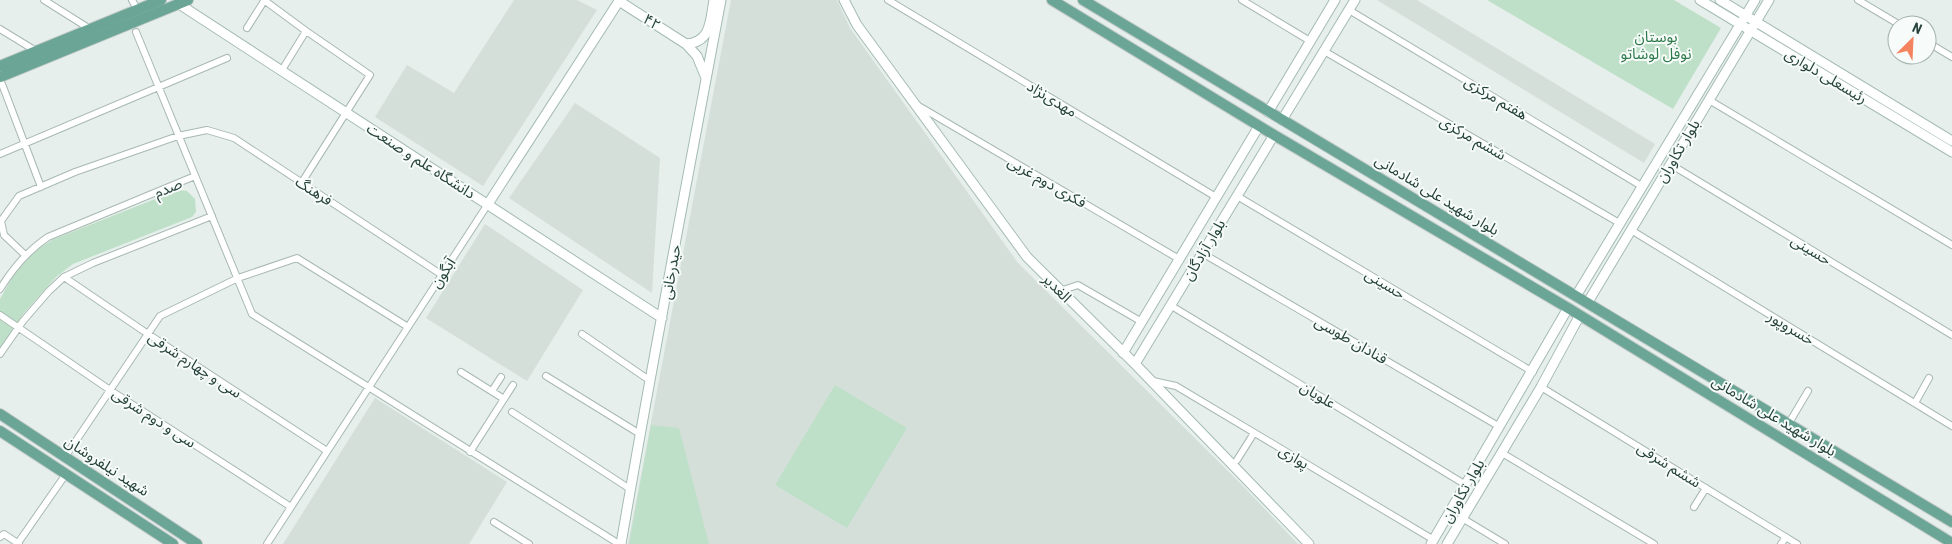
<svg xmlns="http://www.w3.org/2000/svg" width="1952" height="544" viewBox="0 0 1952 544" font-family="'Roboto Condensed','Noto Sans Arabic',sans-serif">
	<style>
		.built { fill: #d4dfda }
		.green { fill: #bfe0c8 }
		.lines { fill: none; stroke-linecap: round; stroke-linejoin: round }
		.street-casing { stroke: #a8b8b2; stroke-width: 8 }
		.secondary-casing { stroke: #a4bbb3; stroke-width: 11 }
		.primary-casing { stroke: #c2cac8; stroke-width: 12 }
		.street { stroke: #fff; stroke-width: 6 }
		.secondary { stroke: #fff; stroke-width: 9 }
		.primary { stroke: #6aa596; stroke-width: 10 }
		.labels { text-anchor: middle; stroke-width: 4; stroke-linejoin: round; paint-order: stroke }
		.street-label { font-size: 15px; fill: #24423a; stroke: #f7fbf9 }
		.park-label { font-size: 15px; fill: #2d7a4b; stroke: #f7fbf9 }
	</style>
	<rect width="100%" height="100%" fill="#e6efeb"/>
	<path class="built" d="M514 0H577L597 10 483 186 375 117 407 65 454 93Z
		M731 0H837L850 28 1018 263 1243 486 1298 544H628Z
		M1377 0H1417L1655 144 1644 163Z
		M575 103 660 158 652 293 509 198Z
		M485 224 583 290 527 381 426 318Z
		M375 398 507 482 469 544H283Z"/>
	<path class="green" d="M1487 0H1674L1721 28 1673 109Z
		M178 190 187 191 195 199 196 212 192 217 73 264 56 277 24 313 0 348V299L15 272 31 253 54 239Z
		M835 385 907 428 847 528 775 485Z
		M651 425 679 428 709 544H629Z"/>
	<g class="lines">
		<g class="street-casing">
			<path id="street" d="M44 0 90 29
				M132 0 137 9
				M264 0 306 31
				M888 0 1216 197
				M1242 0 1310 41
				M1858 0 1900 25
				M1349 10 1643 187
				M247 28 264 1
				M0 29 36 51
				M136 32 252 314 619 544
				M1927 42 1952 57
				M1324 51 1621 224
				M282 70 306 31 370 75 302 182
				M2 84 41 187
				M1709 100 1952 245
				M917 105 1179 259
				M0 154 227 58
				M1670 164 1952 335
				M1237 196 1533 372
				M1631 230 1952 426
				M1202 253 1500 427
				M25 255 4 235 1 221 19 196 75 172 178 136 207 130 234 138 442 275
				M64 277 148 334 327 451
				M0 289C13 268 27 251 48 237L195 176
				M1060 291 1078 285 1142 322
				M1170 305 1466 485
				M0 315 110 390 291 507
				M582 334 649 380
				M0 354 23 321 49 291 64 277 93 263 212 216
				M461 372 504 399
				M546 376 640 434
				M1153 381 1176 386 1434 540
				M1541 387 1797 544
				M492 391 501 377
				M1915 403 1929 378
				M512 412 630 489
				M1789 423 1808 391
				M470 452 513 385
				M1502 453 1654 544
				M65 457 160 316 238 278 297 258 408 327
				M1237 460 1254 433
				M1694 507 1706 488
				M1462 518 1505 544
				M494 522 529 544
				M0 537 4 534 19 544
				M18 543 66 474
				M267 544 488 204
				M1781 544 1786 537"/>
		</g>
		<g class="secondary-casing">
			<path id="secondary" d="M844 0 857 25 1027 257 1135 364 1309 544
				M1700 0 1952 152
				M1720 0 1952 141
				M179 4 662 318
				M686 44C712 42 710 20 714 0
				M1268 112 1335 0
				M1282 120 1355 0
				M488 204 619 1 686 44 697 56 706 78
				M1576 296 1755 0
				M1588 302 1769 0
				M1123 353 1259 126
				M1135 364 1274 135
				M621 544C652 362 687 181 721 0
				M1431 544 1568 308
				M1447 544 1541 387 1580 315"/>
		</g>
		<g class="primary-casing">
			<path id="primary" d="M1052 0 1274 135 1568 308 1952 543
				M1083 0 1952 522
				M0 66 161 0
				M0 77 188 0
				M0 414 197 544
				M0 431 173 544"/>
		</g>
		<use href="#street" class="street"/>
		<use href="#secondary" class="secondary"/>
		<use href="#primary" class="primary"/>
	</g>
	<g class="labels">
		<g class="street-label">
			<text transform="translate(652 22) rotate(32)" y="5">۴۲</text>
			<text transform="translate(1826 76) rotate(31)" y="5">رئیسعلی دلواری</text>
			<text transform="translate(1496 98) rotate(31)" y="5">هفتم مرکزی</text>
			<text transform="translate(1052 99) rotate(31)" y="5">مهدی‌نژاد</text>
			<text transform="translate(1473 138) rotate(30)" y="5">ششم مرکزی</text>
			<text transform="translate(1678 151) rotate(-59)" y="5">بلوار تکاوران</text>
			<text transform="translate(421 161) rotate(33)" y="5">دانشگاه علم و صنعت</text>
			<text transform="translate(1047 182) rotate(30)" y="5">فکری دوم غربی</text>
			<text transform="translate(168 188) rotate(-23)" y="5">صدم</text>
			<text transform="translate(314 191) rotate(33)" y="5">فرهنگ</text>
			<text transform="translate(1437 195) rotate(31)" y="5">بلوار شهید علی شادمانی</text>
			<text transform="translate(1204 250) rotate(-59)" y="5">بلوار آزادگان</text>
			<text transform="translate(1811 250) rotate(31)" y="5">حسینی</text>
			<text transform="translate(671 272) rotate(-80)" y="5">حیدرخانی</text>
			<text transform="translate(443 273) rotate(-57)" y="5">آبگون</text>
			<text transform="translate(1385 284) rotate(31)" y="5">حسینی</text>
			<text transform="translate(1057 288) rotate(45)" y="5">الغدیر</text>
			<text transform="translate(1791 328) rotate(31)" y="5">خسروپور</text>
			<text transform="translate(1351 340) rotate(30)" y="5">قنادان طوسی</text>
			<text transform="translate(195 365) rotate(33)" y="5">سی و چهارم شرقی</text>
			<text transform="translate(1318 395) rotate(31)" y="5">علویان</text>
			<text transform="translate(1774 416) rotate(31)" y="5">بلوار شهید علی شادمانی</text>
			<text transform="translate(154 418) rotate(33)" y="5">سی و دوم شرقی</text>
			<text transform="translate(1294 457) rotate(31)" y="5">پوازی</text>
			<text transform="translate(1669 465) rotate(32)" y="5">ششم شرقی</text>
			<text transform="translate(107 466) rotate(33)" y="5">شهید نیلفروشان</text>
			<text transform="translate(1463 491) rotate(-60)" y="5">بلوار تکاوران</text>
		</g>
		<g class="park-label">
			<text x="1656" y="42">بوستان<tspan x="1656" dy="17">نوفل لوشاتو</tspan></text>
		</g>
	</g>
	<g transform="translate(1912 40) rotate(24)"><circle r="24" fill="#f7fbf9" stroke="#a3b1ad"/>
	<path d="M0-4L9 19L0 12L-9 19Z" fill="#f4845f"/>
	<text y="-8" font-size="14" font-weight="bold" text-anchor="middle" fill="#24423a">N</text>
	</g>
</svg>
